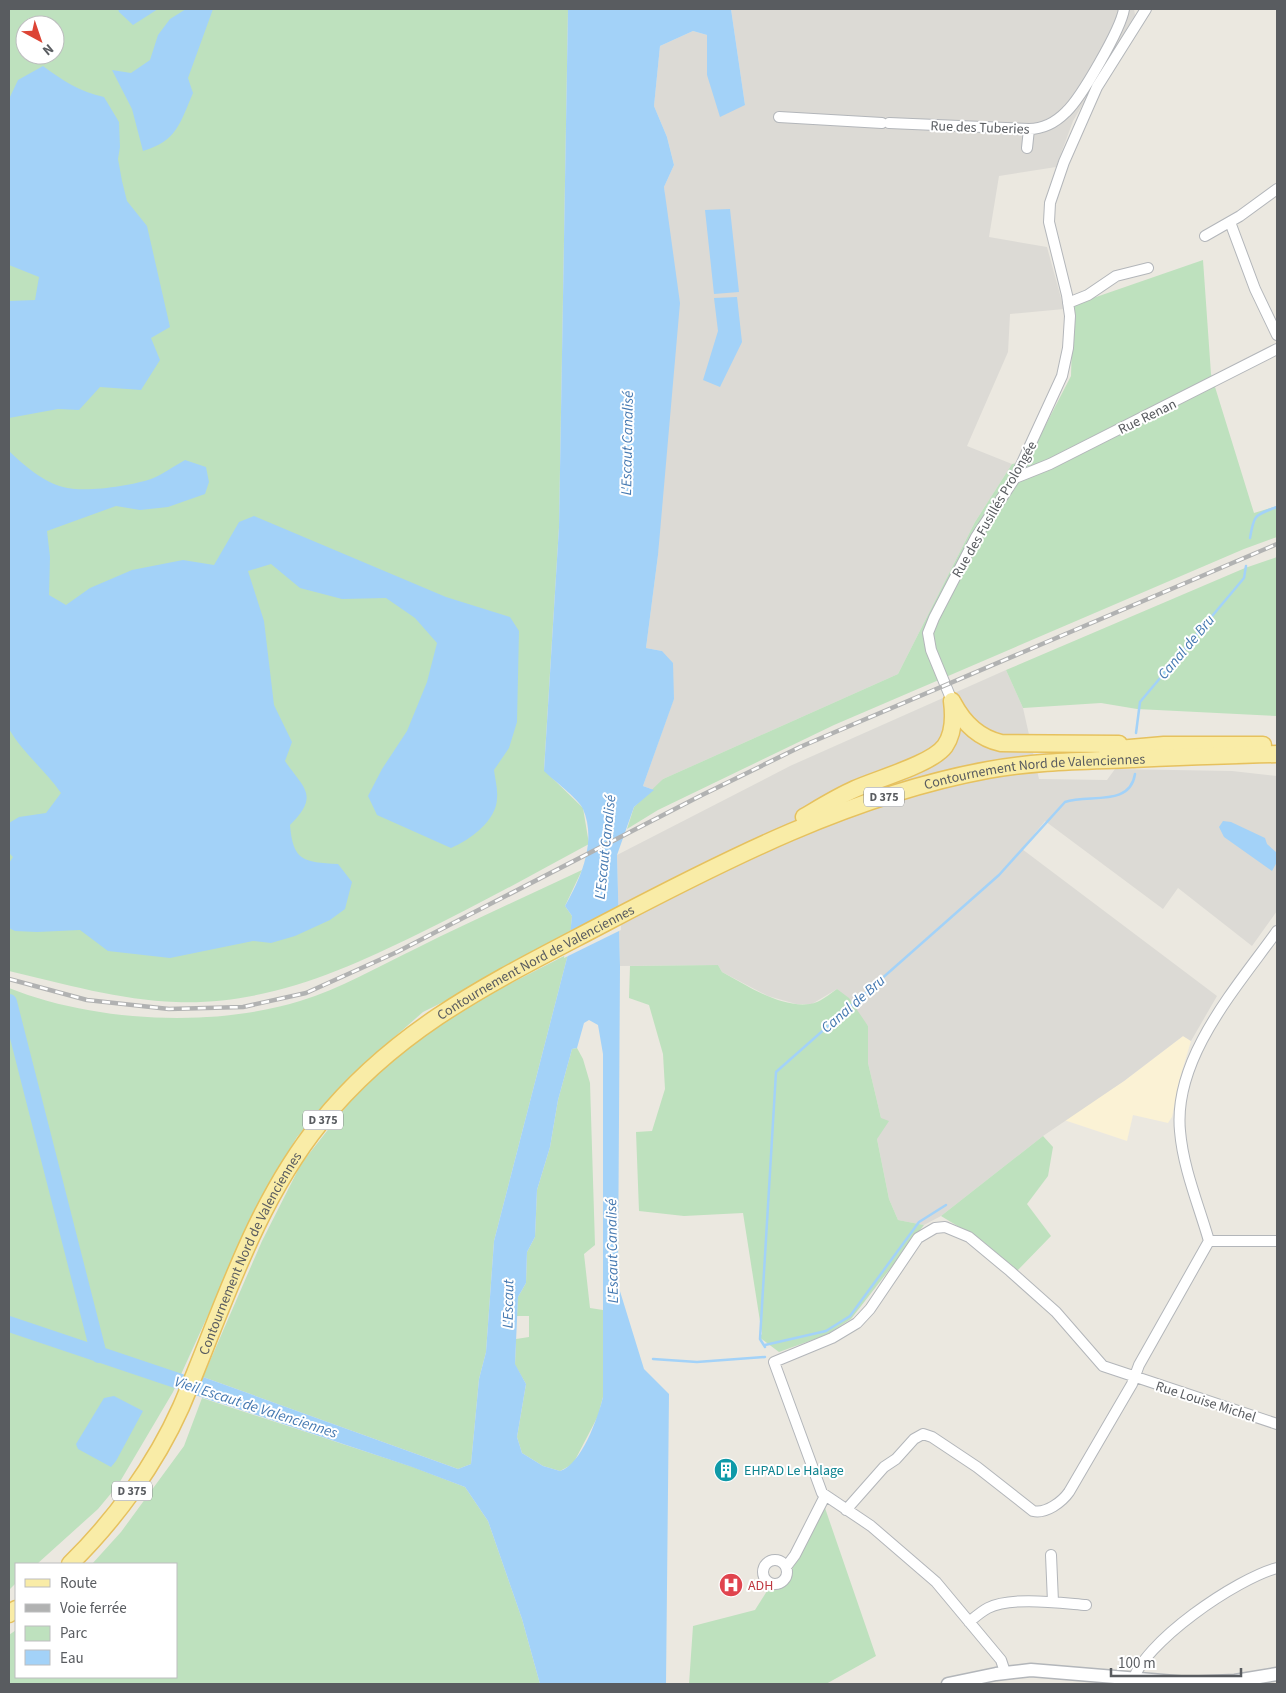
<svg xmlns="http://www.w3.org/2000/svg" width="1286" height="1693" viewBox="0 0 1286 1693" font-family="'Source Sans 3',sans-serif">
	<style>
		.commercial { fill: #fbf2d5 }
		.industrial { fill: #dcdad5 }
		.green { fill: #bee1be; fill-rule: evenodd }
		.water { fill: #a3d2f8; fill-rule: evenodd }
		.pier { fill: #ebe8e0 }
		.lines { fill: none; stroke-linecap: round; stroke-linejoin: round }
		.stream { stroke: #a3d2f8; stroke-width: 2.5 }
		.river { stroke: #a3d2f8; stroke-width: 16 }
		.minor-casing { stroke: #b3b6ba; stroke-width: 12 }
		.tertiary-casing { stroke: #b3b6ba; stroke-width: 15 }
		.primary-casing { stroke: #e6c15e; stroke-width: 19 }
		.minor { stroke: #fff; stroke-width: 10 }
		.tertiary { stroke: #fff; stroke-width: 12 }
		.primary { stroke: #f9eca7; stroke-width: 16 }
		.rail-casing { stroke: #b1b2b2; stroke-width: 4.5 }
		.rail { stroke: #fff; stroke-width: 2.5; stroke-dasharray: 8; stroke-linecap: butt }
		.labels { text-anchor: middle; stroke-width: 4; stroke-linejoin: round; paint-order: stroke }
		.shield { fill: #fff; stroke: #8b8d90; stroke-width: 1 }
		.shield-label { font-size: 12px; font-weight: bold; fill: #595c60 }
		.street-label { font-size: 14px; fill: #595c60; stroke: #fff }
		.culture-label { font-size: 14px; fill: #0d838f; stroke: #fff; text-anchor: start }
		.health-label { font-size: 14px; fill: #be3a42; stroke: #fff; text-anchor: start }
		.water-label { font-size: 15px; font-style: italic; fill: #4579b1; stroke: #fff }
	</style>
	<rect width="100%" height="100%" fill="#ebe8e0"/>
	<path class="commercial" d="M1183 1036 1191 1041 1179 1081 1172 1117 1168 1123 1133 1115 1127 1141 1064 1120 1124 1081Z"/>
	<path class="industrial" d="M731 9H1134L1135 15 1073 121 1056 167 999 176 989 237 1047 247 1064 309 1010 314 1008 352 967 446 1012 464 975 522 898 674 663 779 654 790 643 786 674 698 662 651 646 648 658 555 666 210 664 187 674 165 667 137 654 106 660 46 693 31 707 35V75L745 105Z
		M1006 670 1023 708 1039 779 1107 780 1115 769 1232 771 1277 776V911L1252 946 1178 888 1163 909 1045 821 1022 849 1217 996 1191 1041 1183 1036 1124 1081 1043 1136 941 1216 924 1225 898 1220 889 1199 877 1139 881 1118 868 1063V1026L837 989 812 1004H796L768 996 722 972 718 965 620 966 617 855 790 766Z"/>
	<path class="green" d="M9 9H568L559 527 544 770 583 808 589 844C532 875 476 906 418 934 340 972 265 1005 176 1002 120 1000 64 984 9 971ZM25 25H55V55H25Z
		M1203 260 1211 374 1254 513 1277 506V537L1244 549 834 725 658 810 627 829 634 807 663 779 898 674 975 522 1012 464 1027 461 1071 376 1073 305Z
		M1277 557V716L1137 709 1101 703 1023 708 1006 670 1245 568Z
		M582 870 565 906 572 916 570 939 423 1012 349 1077 297 1137 264 1192 173 1392 118 1485 98 1509 37 1564H16V1583L9 1590V988C94 1022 212 1028 300 1001 340 989 379 966 417 948 471 921 527 896 582 870Z
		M568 954 494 1241 486 1352 479 1379 471 1464 458 1469 203 1377 262 1241 301 1164 349 1103 385 1066 427 1033 492 993Z
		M718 965 722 972C748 986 780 1008 810 1004 819 1003 830 994 837 989L849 998 868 1026V1063L881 1118 889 1121 877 1139 889 1199 898 1220 924 1225 851 1319 826 1335 779 1352 759 1337 762 1334 743 1213 684 1216 639 1211 636 1132 652 1131 665 1089 663 1054 649 1005 629 998 630 966Z
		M577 1048 583 1059 590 1083 595 1245 584 1254 590 1308 603 1310V1397L598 1416 573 1464 560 1471 543 1466 522 1453 517 1437 526 1384 515 1365 516 1339 529 1337V1316H517L518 1297 526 1283 527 1252 535 1237 537 1190 550 1147 558 1100 572 1049Z
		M1043 1136 1053 1147 1048 1176 1027 1204 1051 1236 1017 1271 984 1242 941 1216Z
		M202 1398 413 1467 465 1487 488 1521 522 1619 540 1684H9V1635L16 1630V1677H176V1564H92L121 1532 184 1446Z
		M825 1508 876 1656 826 1684H689L693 1626 755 1610 767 1591 783 1586Z"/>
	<path class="water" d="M118 9H158L133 25 119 12Z
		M186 9H213L188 78 193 93C180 123 177 141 143 151L132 109 112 70 131 73 150 60 158 35 170 19Z
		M568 9H731L745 105 720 117 707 75V35L693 31 660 46 654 106 667 137 674 165 664 187 680 303 658 555 646 648 662 651 673 663 674 699 643 786 654 790 634 807 617 855 620 966 618 1270 619 1288 644 1369 669 1394 666 1684H540L522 1619 488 1521 465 1487 412 1467 196 1395 203 1377 458 1469 471 1464 479 1379 486 1352 494 1241 568 954 572 916 565 906C581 878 597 841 583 809 578 798 553 780 544 771L559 527ZM589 1020 598 1025 603 1054V1397C598 1418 581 1465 560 1471L543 1466 522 1453 517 1437 526 1384 515 1364 518 1297 526 1283 527 1252 535 1237 537 1190 550 1147 558 1100 572 1049 577 1048 584 1023Z
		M43 66C62 80 80 92 104 97L119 122 120 147 118 159 122 181 127 201 147 226 170 327 151 338 160 360 141 390 100 387 79 410 58 409 9 418V301L35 300 39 277 9 265V99L18 80Z
		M730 209 739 292 714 294 705 210Z
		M737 297 742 342 720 387 703 380 718 331 714 298Z
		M9 451C22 464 45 483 63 487 84 493 130 486 151 479 162 475 174 466 185 460L206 467 209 482 205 494 168 507 140 510 116 506 47 531 50 557 49 595 66 605 90 588 132 570 183 560 214 565 239 522 254 516 446 597 510 617 519 631 517 722 509 748 494 770C495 779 498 789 497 798 497 820 470 840 451 848L377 815 368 796 382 769 407 731 427 682 437 643 415 618 386 598 342 599 300 588 271 564 248 571 264 621 274 705 292 742 285 761C304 789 320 795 290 825 293 861 303 862 338 864L352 882 345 909 330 920 295 936 271 943 253 941 170 958 108 951 80 930 37 932 15 931 9 928V863L13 857 9 853V823L19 817 46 813 61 793C45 770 23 753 9 729Z
		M1223 821 1231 822 1265 838 1267 844 1277 853V862L1272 871 1224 837 1219 827Z
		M114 1396 143 1411 116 1461 111 1467 78 1449 76 1444 104 1398Z"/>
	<path class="pier" d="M621 905V930L564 958 568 932Z"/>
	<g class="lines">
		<path class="stream" d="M1250 538C1254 514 1255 515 1277 507
			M1136 733 1140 702 1244 578 1246 566
			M765 1345 826 1331 850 1316 919 1222 946 1205
			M765 1347 760 1339 776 1072 999 875 1065 802C1090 794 1130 807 1135 774
			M653 1359 697 1362 765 1357"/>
		<path class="river" d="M9 1002 99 1355
			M9 1324 220 1395"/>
		<g class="minor-casing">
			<path id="minor" d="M779 117 882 123
				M889 123 1029 129C1043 129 1056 122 1066 112 1081 98 1121 29 1124 9
				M1027 148 1029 129
				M1230 222 1255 289 1277 335
				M1205 236 1240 216 1277 189
				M1068 303 1088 295 1116 276 1148 268
				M1015 478 1050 464 1277 349
				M952 701 931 650 928 633 934 618 976 537 1015 478 1062 376 1068 348 1070 316 1067 295 1049 222 1050 203 1064 162 1097 87 1146 9
				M1209 1241C1199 1206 1183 1168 1180 1131 1173 1058 1237 987 1277 931
				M1209 1241H1277
				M846 1510 884 1467 896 1459 914 1439 923 1434 932 1437 977 1467 1033 1511C1046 1514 1062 1502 1069 1492L1132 1384 1139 1365 1209 1241
				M1051 1555 1053 1602
				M763 1572a12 12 0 1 1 24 0a12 12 0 1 1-24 0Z
				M786 1567 795 1555 825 1496
				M969 1622C975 1617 982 1611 988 1608 1011 1596 1061 1603 1086 1605
				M1005 1672 1001 1660 936 1582 871 1526 822 1493 774 1362 832 1338 857 1323 870 1309 918 1238 935 1228 945 1227 969 1237 1010 1271 1056 1312 1103 1366 1277 1424
				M1132 1684C1141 1643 1238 1578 1277 1568"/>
		</g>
		<g class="tertiary-casing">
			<path id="tertiary" d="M948 1684 996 1674 1031 1670 1187 1683 1235 1681 1277 1674"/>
		</g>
		<g class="primary-casing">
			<g id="primary">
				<path d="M953 703C963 722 979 738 1001 743L1119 744"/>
				<path d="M1107 750 1164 745H1263"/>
				<path d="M804 817C821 807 837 797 855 789 877 779 932 764 945 746 954 733 954 716 952 701"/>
				<path id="s1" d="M70 1564C115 1520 155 1465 181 1407 222 1311 253 1206 320 1123 399 1025 497 980 605 923 727 859 852 795 988 770 1036 761 1084 761 1132 759 1181 757 1229 755 1277 754"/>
				<path d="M9 1614 16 1609"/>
			</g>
		</g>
		<use href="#minor" class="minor"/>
		<use href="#tertiary" class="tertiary"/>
		<use href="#primary" class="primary"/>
		<g class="rail-casing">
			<path id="rail" d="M9 979 87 1000 169 1009 243 1007 306 993 397 952 702 795 800 747 1277 544"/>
		</g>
		<use href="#rail" class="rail"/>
	</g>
	<defs>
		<g id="building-disc" transform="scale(1.25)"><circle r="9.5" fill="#0f9aa8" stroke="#fff"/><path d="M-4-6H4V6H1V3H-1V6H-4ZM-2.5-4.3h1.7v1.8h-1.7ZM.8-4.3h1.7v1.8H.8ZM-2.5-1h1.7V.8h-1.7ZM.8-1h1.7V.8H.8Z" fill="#fff"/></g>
		<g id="hospital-disc" transform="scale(1.25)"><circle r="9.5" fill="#e0444e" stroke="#fff"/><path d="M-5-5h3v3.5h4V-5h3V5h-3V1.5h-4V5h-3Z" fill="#fff"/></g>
	</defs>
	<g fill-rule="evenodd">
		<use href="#building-disc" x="726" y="1470"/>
		<use href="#hospital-disc" x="731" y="1585"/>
	</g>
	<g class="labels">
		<g class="shield">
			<rect x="864" y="787.5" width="40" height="19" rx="4"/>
			<rect x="303" y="1110.5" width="40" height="19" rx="4"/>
			<rect x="112" y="1481.5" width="40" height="19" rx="4"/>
		</g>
		<g class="shield-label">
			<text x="884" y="801">D 375</text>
			<text x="323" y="1124">D 375</text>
			<text x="132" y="1495">D 375</text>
		</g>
		<g class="street-label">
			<text transform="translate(980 127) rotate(2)" y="5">Rue des Tuberies</text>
			<text transform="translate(1147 416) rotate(-26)" y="5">Rue Renan</text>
			<text transform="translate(994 509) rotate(-60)" y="5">Rue des Fusillés Prolongée</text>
			<text dy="5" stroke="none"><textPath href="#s1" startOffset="1322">Contournement Nord de Valenciennes</textPath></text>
			<text dy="5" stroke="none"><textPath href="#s1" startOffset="782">Contournement Nord de Valenciennes</textPath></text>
			<text dy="5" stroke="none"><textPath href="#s1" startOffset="362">Contournement Nord de Valenciennes</textPath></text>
			<text transform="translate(1206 1401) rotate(18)" y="5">Rue Louise Michel</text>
		</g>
		<g class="culture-label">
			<text x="744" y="1475">EHPAD Le Halage</text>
		</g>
		<g class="health-label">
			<text x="748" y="1590">ADH</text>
		</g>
		<g class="water-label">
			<text transform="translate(627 443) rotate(-89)" y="5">L'Escaut Canalisé</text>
			<text transform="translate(1186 647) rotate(-50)" y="5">Canal de Bru</text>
			<text transform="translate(605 847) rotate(-84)" y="5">L'Escaut Canalisé</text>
			<text transform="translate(853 1004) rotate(-41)" y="5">Canal de Bru</text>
			<text transform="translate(612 1251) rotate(-91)" y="5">L'Escaut Canalisé</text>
			<text transform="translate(508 1304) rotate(-89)" y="5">L'Escaut</text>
			<text transform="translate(256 1407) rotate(18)" y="5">Vieil Escaut de Valenciennes</text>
		</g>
	</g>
	<rect width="1286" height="1693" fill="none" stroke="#595c60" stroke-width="20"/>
	<rect x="15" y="1563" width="162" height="115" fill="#ffffff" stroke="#bdbebf"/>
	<rect x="25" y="1579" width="25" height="8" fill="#f9eca7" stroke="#bdbebf"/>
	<text x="60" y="1588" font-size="15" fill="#595c60">Route</text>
	<rect x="25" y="1604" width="25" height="8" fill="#b1b2b2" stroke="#bdbebf"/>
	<text x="60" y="1613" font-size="15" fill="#595c60">Voie ferrée</text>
	<rect x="25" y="1626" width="25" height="15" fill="#bee1be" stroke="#bdbebf"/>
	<text x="60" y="1638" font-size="15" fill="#595c60">Parc</text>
	<rect x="25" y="1650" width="25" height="15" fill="#a3d2f8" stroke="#bdbebf"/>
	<text x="60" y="1663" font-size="15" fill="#595c60">Eau</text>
	<g transform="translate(40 40) rotate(140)"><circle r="24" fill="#ffffff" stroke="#bdbebf"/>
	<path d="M0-4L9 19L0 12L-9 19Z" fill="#dc4435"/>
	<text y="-8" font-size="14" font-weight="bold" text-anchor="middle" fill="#595c60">N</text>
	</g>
	<path d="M1111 1668v8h130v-8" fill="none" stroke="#595c60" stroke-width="2.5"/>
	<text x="1118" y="1668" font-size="15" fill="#595c60" stroke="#ffffff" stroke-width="4" paint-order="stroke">100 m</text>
</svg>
